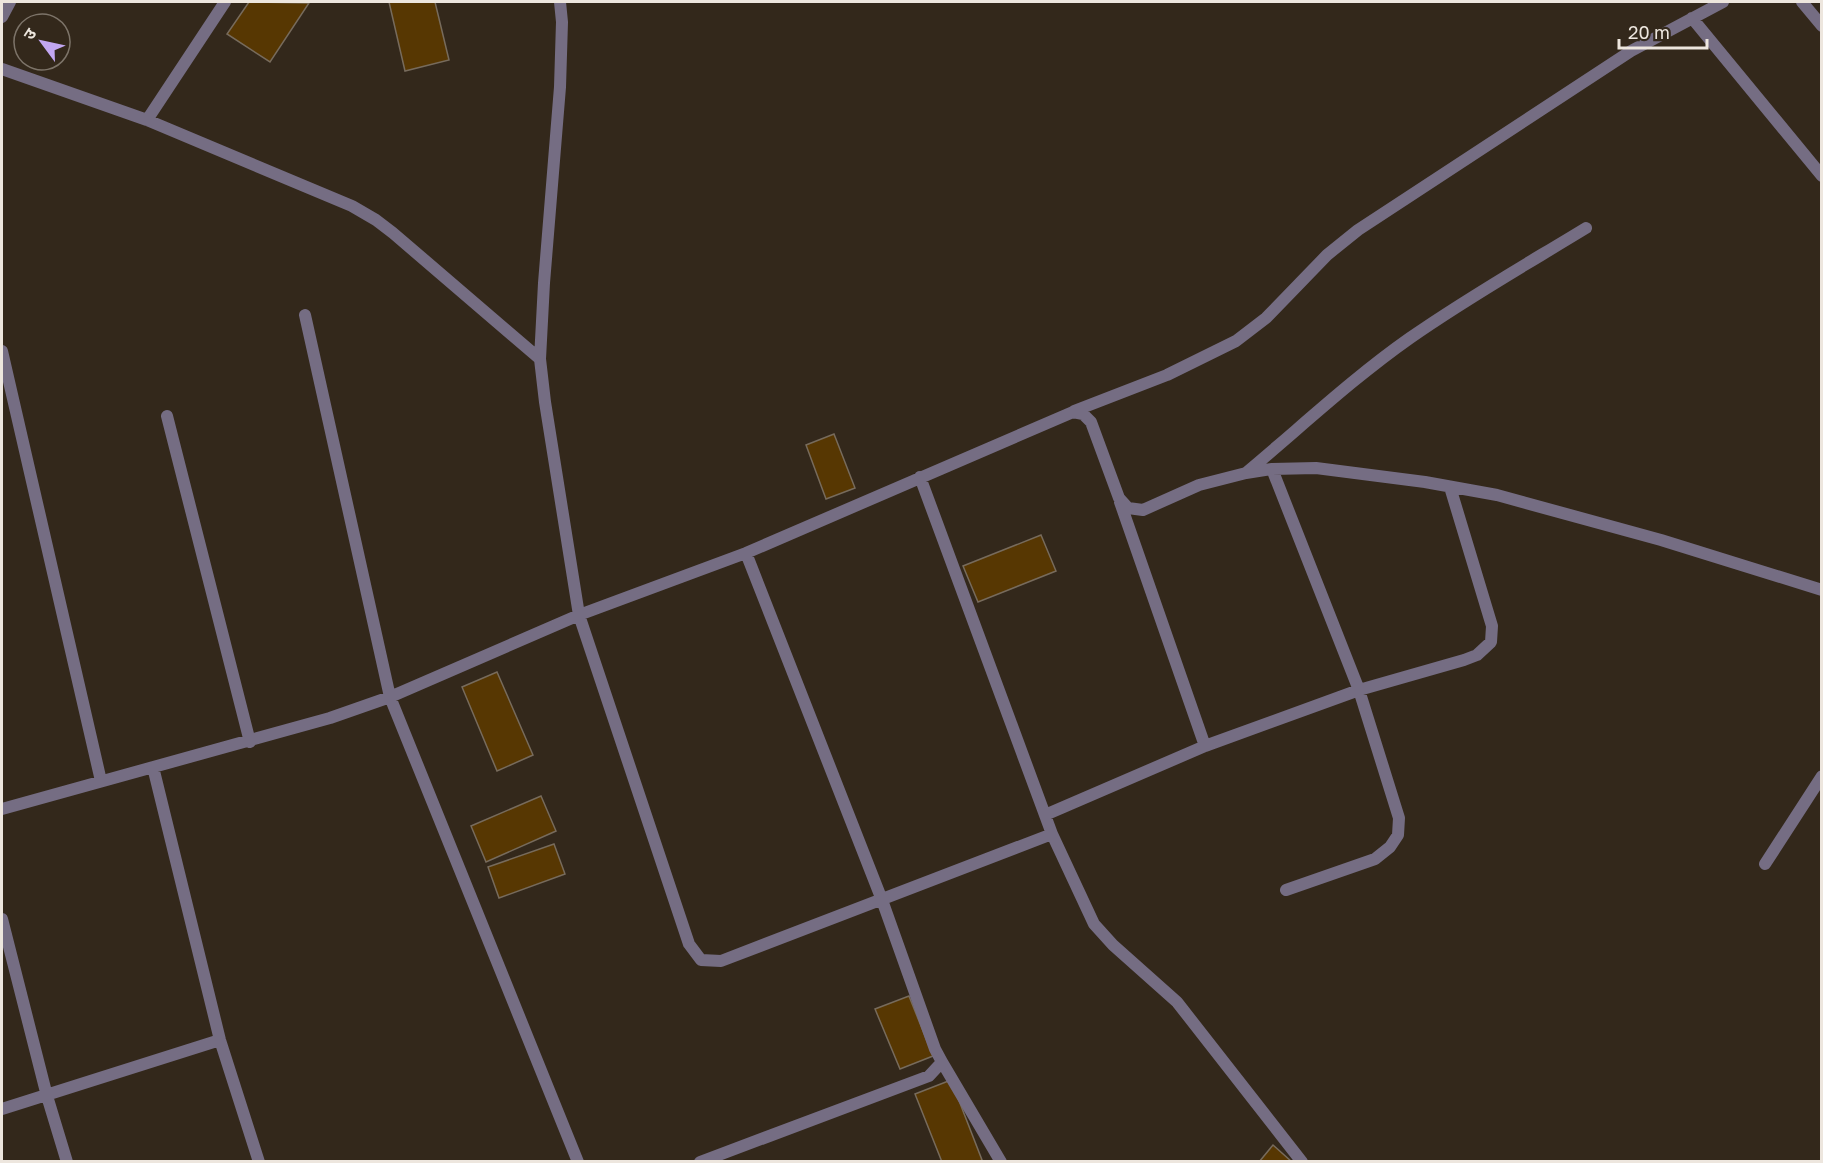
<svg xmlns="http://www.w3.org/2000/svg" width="1823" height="1163" viewBox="0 0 1823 1163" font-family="'Golos Text','Noto Sans Devanagari',sans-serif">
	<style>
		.building { fill: #573702; stroke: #776b5c; stroke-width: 1.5 }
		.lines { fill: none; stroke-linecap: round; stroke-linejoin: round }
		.service { stroke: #756d83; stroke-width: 12 }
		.minor { stroke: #756d83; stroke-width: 12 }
	</style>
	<rect width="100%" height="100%" fill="#33281b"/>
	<path class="building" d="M249 2 309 3 270 62 227 34Z
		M389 2H435L449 60 405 71Z
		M834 434 855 488 826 499 806 445Z
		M1041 535 1056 571 978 602 963 566Z
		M497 672 533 755 497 771 462 687Z
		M541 796 556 831 486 862 471 826Z
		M554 844 565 874 499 898 488 867Z
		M909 996 933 1056 900 1069 875 1009Z
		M951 1080 982 1160 978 1162H942L915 1094Z
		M1273 1145 1292 1162H1259Z"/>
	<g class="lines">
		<path class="service" d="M1765 864 1822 776"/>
		<path class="minor" d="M560 2 562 22 560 87 544 283 540 359 545 402 579 615 689 944 701 960 721 961 1052 834
			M1802 2 1822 26
			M2 17 10 2
			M1692 18 1822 176
			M2 69 147 120 352 206 376 220 393 233 540 359
			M147 120 225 2
			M305 315 390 697 578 1162
			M2 351 101 781
			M1074 411 1167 375 1236 341 1266 318 1327 255 1358 230 1631 51 1723 2
			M167 416 250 742
			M1272 469 1359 690 1399 818 1398 835 1390 847 1375 859 1286 890
			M1247 472C1301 427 1353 378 1410 338 1467 298 1527 264 1586 228
			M920 477 1052 834 1094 924 1113 945 1177 1002 1302 1162
			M1120 502 1205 746
			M153 767 220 1040 259 1162
			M2 809 330 718 390 697 579 615 746 553 1073 412 1083 414 1091 422 1119 498 1128 508 1143 510 1199 485 1246 473 1272 469 1316 468 1425 482 1497 495 1661 540 1822 590
			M1045 815 1205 746 1359 690 1464 660 1477 655 1491 642 1492 626 1450 487
			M2 919 47 1096 67 1162
			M942 1062 1001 1162
			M2 1109 220 1040
			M700 1162 929 1076 942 1062 935 1049 882 900 746 553"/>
	</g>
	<rect width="1823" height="1163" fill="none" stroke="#ede6de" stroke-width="6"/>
	<g transform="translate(42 42) rotate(303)"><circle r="28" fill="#33281b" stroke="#7d7469" stroke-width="1.5"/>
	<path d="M0-4.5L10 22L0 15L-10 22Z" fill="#c2a7f2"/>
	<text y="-9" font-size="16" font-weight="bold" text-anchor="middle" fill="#ede6de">उ</text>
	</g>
	<path d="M1619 39v9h88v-9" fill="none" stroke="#ede6de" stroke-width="3"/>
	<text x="1628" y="39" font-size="18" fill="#ede6de" stroke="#33281b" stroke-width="4.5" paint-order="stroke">20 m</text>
</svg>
